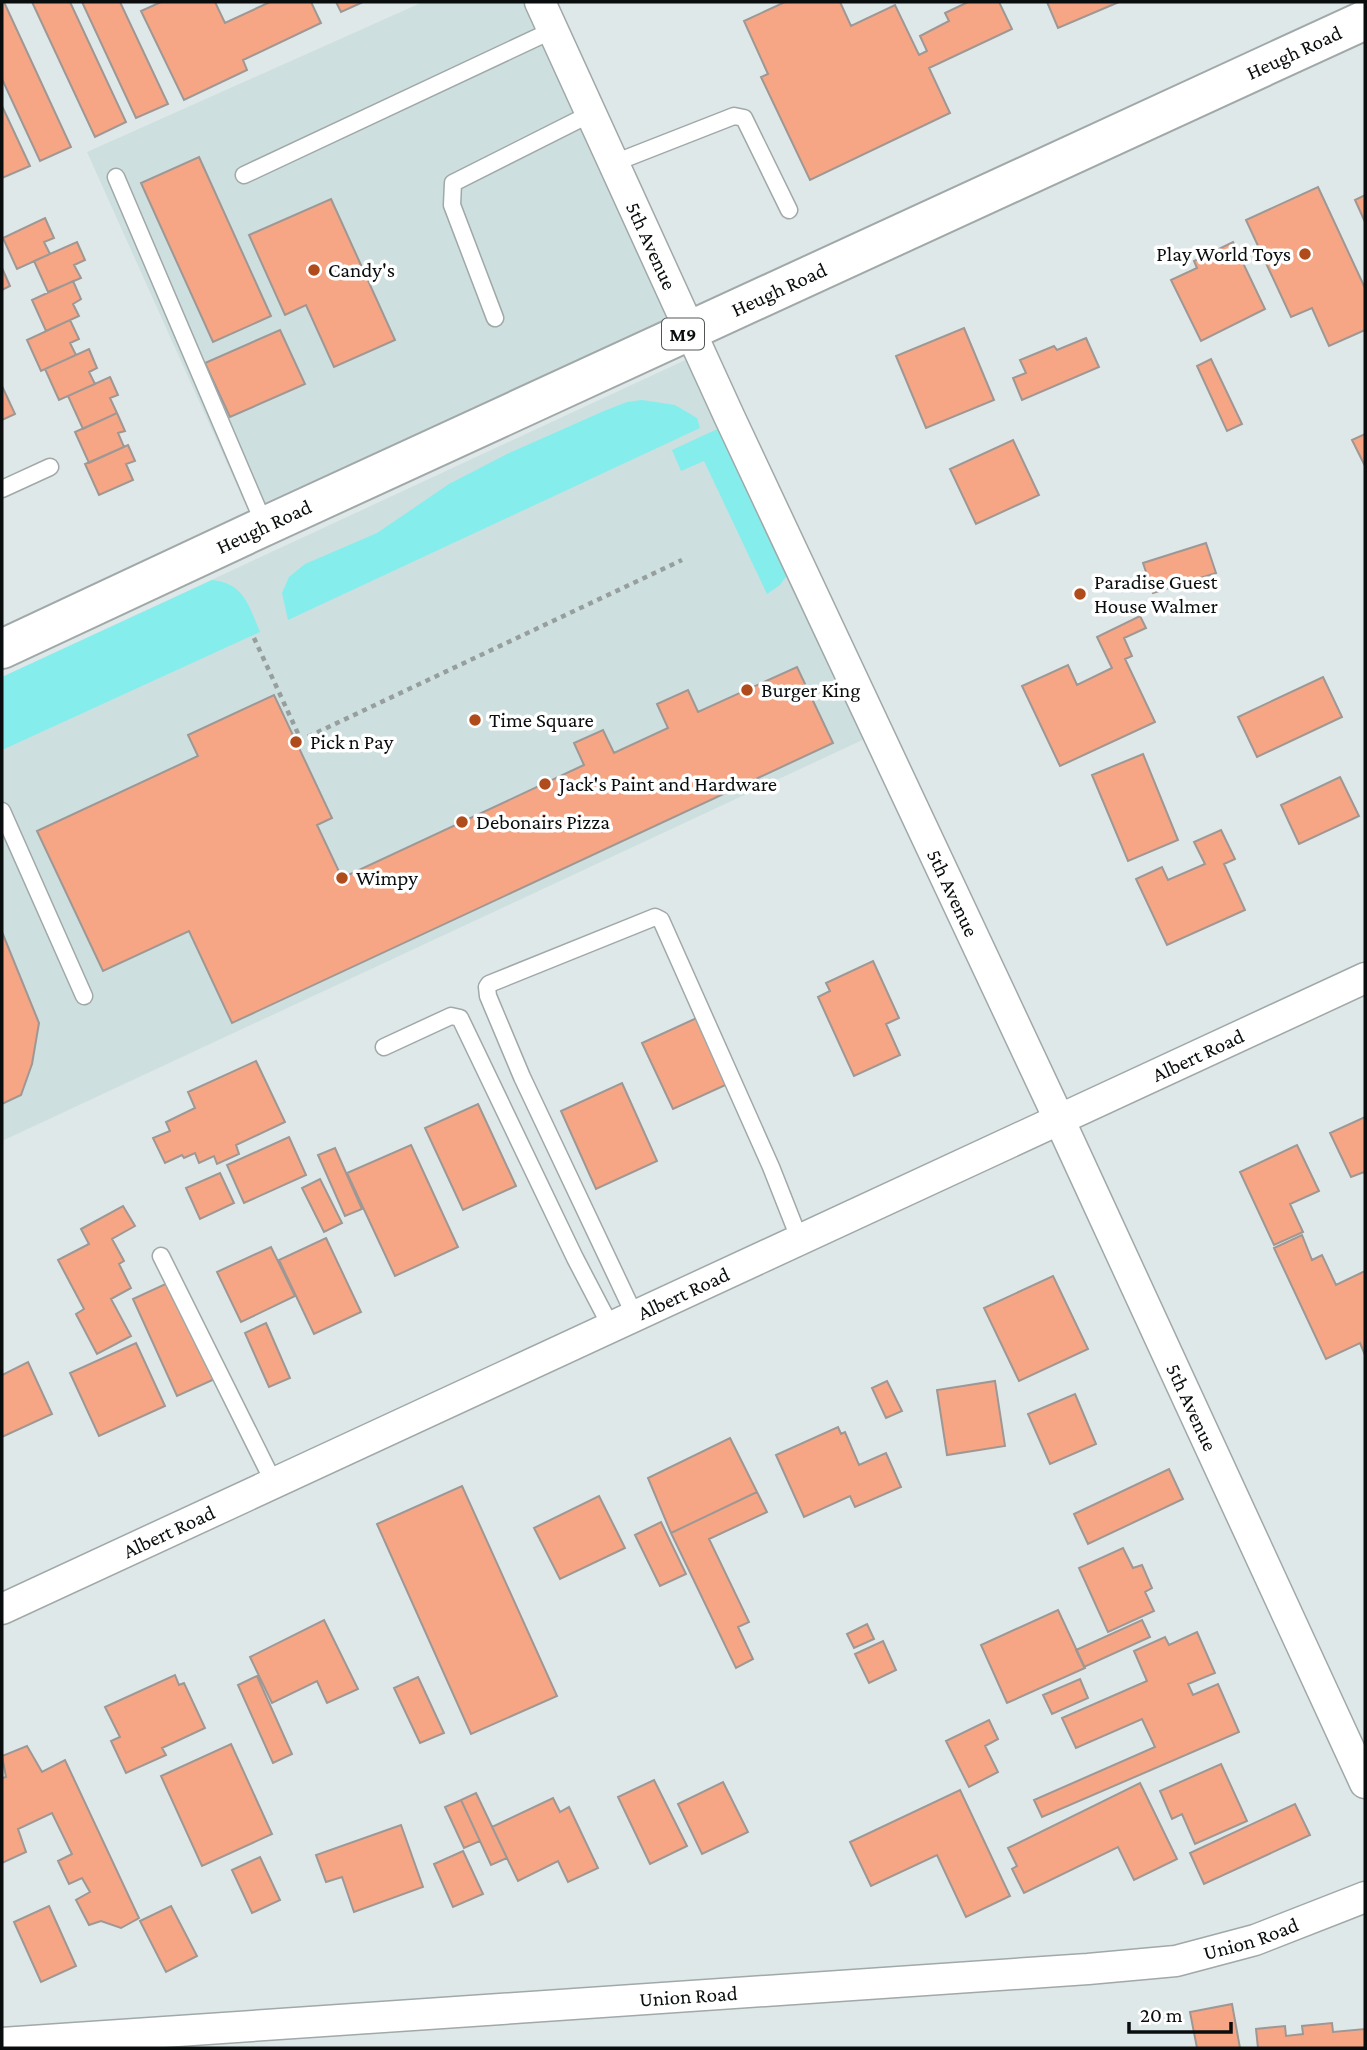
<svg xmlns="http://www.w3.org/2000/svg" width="1367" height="2050" viewBox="0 0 1367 2050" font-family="'Crimson Pro',serif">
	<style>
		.built { fill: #cddfde }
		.green { fill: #85eeec }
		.building { fill: #f7a685; stroke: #9e9794; stroke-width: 2 }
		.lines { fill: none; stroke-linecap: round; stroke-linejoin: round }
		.lane-casing { stroke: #a0a8a8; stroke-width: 19 }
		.street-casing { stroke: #a0a8a8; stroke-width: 33 }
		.primary-casing { stroke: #a0a8a8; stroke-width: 42 }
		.path { stroke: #979e9e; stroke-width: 4.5; stroke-dasharray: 5 5; stroke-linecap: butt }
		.lane { stroke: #fff; stroke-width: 16 }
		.street { stroke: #fff; stroke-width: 30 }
		.primary { stroke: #fff; stroke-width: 38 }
		.poi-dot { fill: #b04b1c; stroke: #fff; stroke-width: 2.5 }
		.labels { text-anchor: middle; stroke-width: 7; stroke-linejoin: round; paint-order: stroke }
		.shield { fill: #fff; stroke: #545656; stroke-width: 2 }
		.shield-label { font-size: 19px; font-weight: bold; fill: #0a0d0d }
		.street-label { font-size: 21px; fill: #0a0d0d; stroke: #fff }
		.poi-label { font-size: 21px; fill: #0a0d0d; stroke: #fff; text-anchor: start }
	</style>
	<rect width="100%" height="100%" fill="#dfe8e8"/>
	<path class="built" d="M423 2H529L673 320 248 510 87 152Z
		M694 356 871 736 2 1141V677Z"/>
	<path class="green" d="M642 400 675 405 697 418 700 428 288 620 282 593 289 577 305 564 377 533 449 484 507 454 604 411 627 402Z
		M726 425 788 574 780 585 767 594 704 461 681 471 672 450Z
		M212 580C244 583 249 606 260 632L2 750V677Z"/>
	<path class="building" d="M2 2H4L71 147 40 161 2 79Z
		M32 2H70L126 122 95 137Z
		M82 2H120L168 104 136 118Z
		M161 2H215L225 23 270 2H311L321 23 243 60 247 70 184 100 141 11Z
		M336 2H363L341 12Z
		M785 2H840L851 26 895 5 919 55 927 51 920 36 949 21 945 13 968 2H999L1012 29 929 68 950 113 810 180 761 77 768 74 744 21Z
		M1047 2H1119L1058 28Z
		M2 106 30 166 2 178Z
		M199 157 271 316 213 342 141 183Z
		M1318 187 1365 288V330L1329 346 1312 308 1291 317 1246 220Z
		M1365 195V222L1355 200Z
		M331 199 395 340 334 367 306 305 285 315 249 235Z
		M45 218 54 238 44 242 50 254 17 269 3 238Z
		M77 242 85 260 74 265 81 278 48 292 34 261Z
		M1233 242 1265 309 1201 341 1171 280 1197 268 1194 261Z
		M2 268 10 286 2 290Z
		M73 281 81 299 73 304 79 316 46 331 32 300Z
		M70 320 79 339 70 343 76 355 41 371 27 340Z
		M964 328 994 400 926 428 896 356Z
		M280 330 305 384 230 417 205 363Z
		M1086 338 1099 367 1022 400 1013 378 1026 373 1020 360 1054 346 1057 350Z
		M89 349 97 368 89 372 95 384 59 400 45 369Z
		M1211 359 1242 424 1227 431 1197 366Z
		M110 377 118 395 110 398 117 413 83 429 68 396Z
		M2 386 15 414 2 420Z
		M117 413 125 431 118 433 124 447 89 463 75 432Z
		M1365 434V466L1352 440Z
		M1013 440 1039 495 976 524 950 469Z
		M128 445 135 461 126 464 133 480 99 495 85 464Z
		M1206 543 1216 573 1153 593 1143 563Z
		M1140 616 1146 628 1124 638 1132 656 1125 659 1155 722 1060 766 1022 686 1068 665 1077 685 1112 668 1097 637Z
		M797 667 833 743 232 1023 189 931 103 971 37 831 198 756 188 735 274 695 332 818 317 825 342 878 584 765 574 743 603 730 614 753 668 728 657 704 688 690 698 712Z
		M1323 677 1342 717 1257 757 1238 717Z
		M1143 754 1178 840 1128 861 1092 775Z
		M1340 777 1359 816 1299 844 1281 805Z
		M1221 830 1235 859 1224 864 1245 910 1167 945 1136 879 1162 867 1168 880 1205 864 1194 842Z
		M2 932 39 1023 32 1064 21 1095 2 1104Z
		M873 961 899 1018 886 1024 900 1055 854 1076 818 997 830 991 826 983Z
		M701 1016 732 1082 673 1109 642 1043Z
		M256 1061 285 1122 236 1145 239 1154 217 1164 214 1156 199 1163 195 1153 184 1158 182 1155 165 1163 153 1138 170 1131 166 1122 195 1108 188 1092Z
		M622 1083 657 1161 596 1189 561 1111Z
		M478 1104 516 1186 463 1210 425 1128Z
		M1365 1117V1174L1364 1172 1351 1177 1330 1133Z
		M289 1137 306 1175 244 1203 227 1165Z
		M411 1145 458 1247 395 1276 347 1173Z
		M1297 1145 1319 1191 1290 1204 1303 1232 1274 1245 1240 1172Z
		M335 1148 362 1209 345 1216 318 1155Z
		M220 1173 234 1203 200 1219 186 1188Z
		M320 1179 342 1223 324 1232 302 1188Z
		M123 1206 135 1226 112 1239 124 1261 119 1264 131 1288 111 1299 131 1336 97 1354 76 1314 84 1309 58 1260 89 1244 81 1229Z
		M1302 1235 1312 1260 1322 1255 1336 1285 1365 1271V1355L1360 1343 1326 1359 1274 1248Z
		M326 1238 361 1312 314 1334 279 1260Z
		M271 1247 295 1296 241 1322 217 1272Z
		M1053 1276 1088 1349 1019 1381 984 1308Z
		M172 1281 217 1378 177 1396 133 1299Z
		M266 1323 290 1378 269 1387 245 1333Z
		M136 1343 165 1406 99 1436 70 1373Z
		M28 1362 52 1414 2 1437V1375Z
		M887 1381 902 1411 886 1418 872 1388Z
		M995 1381 1005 1446 947 1455 937 1390Z
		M1075 1394 1096 1444 1050 1464 1028 1414Z
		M838 1427 841 1434 845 1432 859 1465 886 1453 901 1487 855 1507 850 1496 804 1517 776 1455Z
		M730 1438 757 1492 671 1533 648 1478Z
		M1169 1469 1183 1499 1088 1544 1074 1514Z
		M462 1486 557 1696 471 1734 377 1524Z
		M757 1492 767 1512 709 1539 749 1622 738 1627 753 1659 736 1668 671 1533Z
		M599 1496 625 1548 560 1579 534 1528Z
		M661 1522 686 1574 660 1586 635 1535Z
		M1123 1548 1133 1568 1142 1565 1152 1588 1145 1592 1154 1611 1108 1632 1079 1568Z
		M1058 1610 1085 1668 1007 1703 981 1645Z
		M324 1620 358 1689 327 1703 317 1681 272 1703 250 1657Z
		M1142 1620 1150 1637 1084 1667 1076 1650Z
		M867 1624 874 1639 854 1648 847 1634Z
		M1197 1632 1215 1673 1188 1684 1193 1695 1218 1684 1239 1732 1042 1817 1034 1800 1155 1747 1142 1719 1076 1748 1062 1718 1147 1681 1134 1651 1165 1637 1169 1645Z
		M883 1641 896 1670 869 1683 855 1654Z
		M175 1675 179 1685 184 1683 205 1728 162 1748 166 1755 126 1773 111 1741 120 1737 105 1707Z
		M257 1676 292 1754 273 1763 238 1685Z
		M418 1677 444 1733 420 1743 394 1688Z
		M1080 1679 1088 1698 1052 1714 1043 1695Z
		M989 1720 998 1739 985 1746 998 1772 969 1787 946 1741Z
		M231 1744 272 1834 202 1866 161 1776Z
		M27 1746 42 1772 65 1760 139 1918 121 1928 101 1921 89 1925 76 1900 90 1892 82 1878 69 1884 58 1861 72 1854 52 1813 18 1829 26 1852 2 1863V1778L6 1777 2 1756Z
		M1221 1764 1247 1821 1195 1844 1182 1814 1172 1819 1160 1791Z
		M654 1780 687 1846 650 1864 618 1797Z
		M723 1782 748 1832 702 1854 678 1804Z
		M1140 1783 1177 1859 1134 1880 1118 1847 1024 1893 1012 1869 1017 1866 1008 1848Z
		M960 1790 1010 1896 966 1917 937 1855 871 1886 850 1842Z
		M476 1793 507 1858 491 1865 461 1800Z
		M553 1798 560 1812 569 1807 598 1868 568 1882 558 1861 518 1881 492 1827Z
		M461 1800 480 1841 464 1848 445 1807Z
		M1295 1804 1310 1835 1204 1884 1190 1853Z
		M401 1825 423 1887 354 1912 342 1877 326 1882 316 1855Z
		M463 1851 483 1894 453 1907 434 1864Z
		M260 1857 280 1900 252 1913 232 1870Z
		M49 1906 76 1966 41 1982 14 1922Z
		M171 1906 197 1956 166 1972 140 1921Z
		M1232 2004 1240 2048H1197L1190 2012Z
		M1332 2023 1333 2032 1365 2029V2048H1258L1256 2029 1285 2026 1286 2036 1303 2034 1302 2026Z"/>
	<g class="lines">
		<g class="lane-casing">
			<path id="lane" d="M614 163 734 116 744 118 789 210
				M244 175 553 30
				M116 177 265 526
				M495 318 452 205 453 183 592 113
				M2 489 50 467
				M2 811 84 996
				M384 1047 451 1016 460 1018 575 1258 611 1327
				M161 1256 274 1483
				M635 1316 522 1077 488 996 487 987 489 984 655 917 661 920 771 1167 799 1238"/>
		</g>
		<g class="street-casing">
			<g id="street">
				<path id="s1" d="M540 2 729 416 1059 1119 1365 1783"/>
				<path id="s2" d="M2 1609 1365 978"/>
				<path id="s3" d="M2 2043 1088 1969 1176 1961 1255 1940 1365 1897"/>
			</g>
		</g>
		<g class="primary-casing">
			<g id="primary">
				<path id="s4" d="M2 649 265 526 1365 20"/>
			</g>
		</g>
		<path class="path" d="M254 638 301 740 682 560"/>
		<use href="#lane" class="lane"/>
		<use href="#street" class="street"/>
		<use href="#primary" class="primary"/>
	</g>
	<g class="poi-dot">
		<circle cx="1305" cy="254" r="7"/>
		<circle cx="314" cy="270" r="7"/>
		<circle cx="1080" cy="594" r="7"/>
		<circle cx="747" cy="690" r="7"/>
		<circle cx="475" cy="720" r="7"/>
		<circle cx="296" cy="742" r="7"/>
		<circle cx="545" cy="784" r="7"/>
		<circle cx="462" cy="822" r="7"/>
		<circle cx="342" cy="878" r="7"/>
	</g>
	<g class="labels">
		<rect class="shield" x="662" y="318.5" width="42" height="31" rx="5"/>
		<g class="shield-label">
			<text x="683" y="341">M9</text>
		</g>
		<g class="street-label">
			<text dy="7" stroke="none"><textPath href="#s4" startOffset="1423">Heugh Road</textPath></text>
			<text dy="7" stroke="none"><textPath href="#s1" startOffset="268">5th Avenue</textPath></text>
			<text dy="7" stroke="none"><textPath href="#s4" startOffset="856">Heugh Road</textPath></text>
			<text dy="7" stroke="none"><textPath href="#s4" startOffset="289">Heugh Road</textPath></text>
			<text dy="7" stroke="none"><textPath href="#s1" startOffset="982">5th Avenue</textPath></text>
			<text dy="7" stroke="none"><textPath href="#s2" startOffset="1318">Albert Road</textPath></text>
			<text dy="7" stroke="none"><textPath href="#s2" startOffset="751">Albert Road</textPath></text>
			<text dy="7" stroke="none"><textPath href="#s1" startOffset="1549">5th Avenue</textPath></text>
			<text dy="7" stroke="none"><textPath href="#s2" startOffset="184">Albert Road</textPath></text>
			<text dy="7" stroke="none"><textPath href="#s3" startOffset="1255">Union Road</textPath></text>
			<text dy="7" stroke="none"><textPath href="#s3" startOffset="688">Union Road</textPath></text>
		</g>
		<g class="poi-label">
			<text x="1291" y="261" text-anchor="end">Play World Toys</text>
			<text x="328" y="277">Candy's</text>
			<text x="1094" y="589">Paradise Guest<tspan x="1094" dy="24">House Walmer</tspan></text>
			<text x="761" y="697">Burger King</text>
			<text x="489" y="727">Time Square</text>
			<text x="310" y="749">Pick n Pay</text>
			<text x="559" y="791">Jack's Paint and Hardware</text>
			<text x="476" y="829">Debonairs Pizza</text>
			<text x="356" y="885">Wimpy</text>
		</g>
	</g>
	<rect width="1367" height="2050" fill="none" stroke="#0a0d0d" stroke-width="7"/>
	<path d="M1129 2022v10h102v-10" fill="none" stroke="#0a0d0d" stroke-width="3.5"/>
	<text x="1140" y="2022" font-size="21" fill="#0a0d0d" stroke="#ffffff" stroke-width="5" paint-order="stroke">20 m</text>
</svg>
